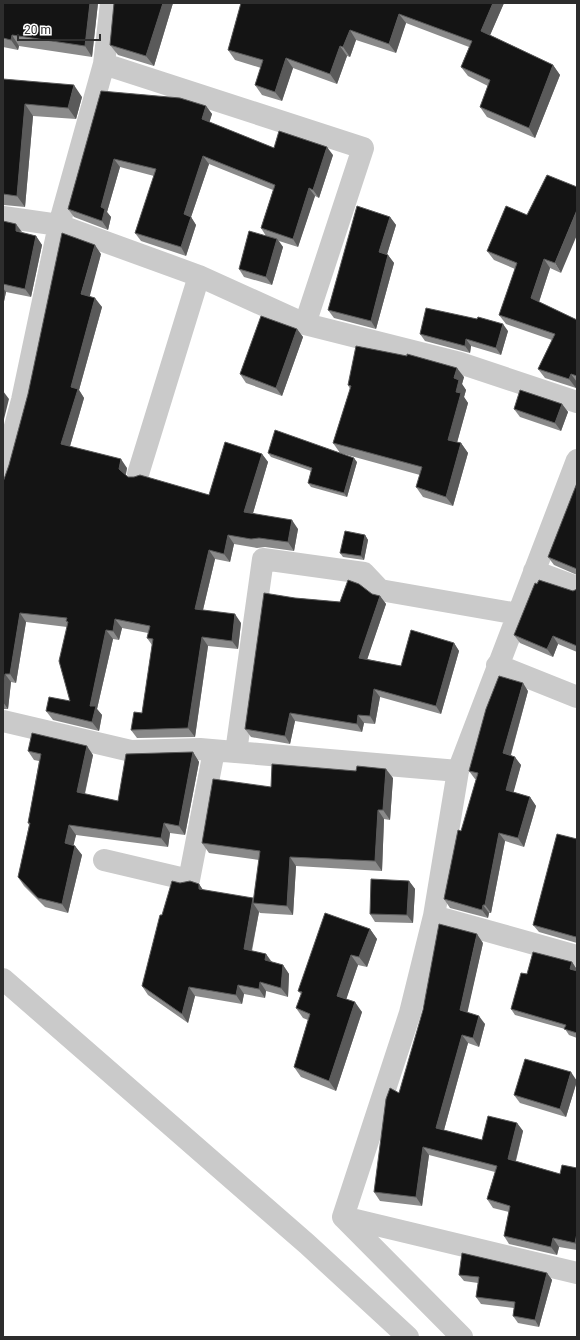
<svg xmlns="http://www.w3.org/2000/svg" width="580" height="1340" viewBox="0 0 580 1340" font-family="Roboto,sans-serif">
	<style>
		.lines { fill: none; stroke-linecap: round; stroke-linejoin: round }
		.minor { stroke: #cacaca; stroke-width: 22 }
		.wall { fill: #8a8a8a }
		.shaded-wall { fill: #5a5a5a }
		.building { fill: #141414; stroke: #5a5a5a }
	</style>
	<rect width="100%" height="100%" fill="#fff"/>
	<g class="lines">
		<path class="minor" d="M104 64 363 148 305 324
			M3 217 59 225 199 276 305 324 460 363 577 402
			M3 471 22 400 59 225 104 64 111 3
			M138 474 199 276
			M534 571 577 587
			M497 665 577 697
			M3 721 131 751 200 749 458 771
			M236 752 263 559 364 573 380 590 518 614
			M104 860 189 880 214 751
			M434 916 577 956
			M3 979 307 1244 408 1337
			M343 1217 410 1013 434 916 458 771 577 460
			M343 1217 577 1273
			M344 1218 462 1337"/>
	</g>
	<path class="wall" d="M3 3H98L92 57 19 46 18 50 3 47Z
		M114 3H173L154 66 118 55 110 45Z
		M241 3H504L490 35 553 65 560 75 535 138 487 117 480 107 488 86 468 76 461 67 469 47 406 23 396 53 356 40 350 57 347 56 337 84 293 68 282 101 262 95 255 85 261 68 235 60 228 50Z
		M3 79 82 97 76 119 33 116 25 207 4 205 3 203Z
		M101 91 206 106 212 114 209 122 274 148 333 155 319 198 315 196 298 247 279 241 283 247 272 285 244 277 239 269 266 236 261 228 273 190 209 164 191 217 196 225 186 256 141 241 135 233 154 176 120 167 107 212 111 217 108 230 74 217 68 209Z
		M527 215 561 273 550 268 539 302 577 320V384L576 388 545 378 538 369 552 340 506 324 499 315 515 269 494 260 487 251Z
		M390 217 396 225 387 254 394 263 376 329 334 318 328 310Z
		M3 221 22 233 36 236 42 245 31 297 6 292 3 306Z
		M101 254 89 296 102 307 79 390 84 398 70 446 127 468 126 475 128 477 209 495 262 454 268 462 253 513 298 529 294 551 265 547 257 548 234 544 230 562 215 559 203 610 241 623 238 649 208 646 195 737 137 738 131 730 142 713 152 645 147 638 148 633 122 628 119 640 113 639 97 709 102 715 99 731 53 720 46 711 70 701 67 627 26 622 16 683 11 682 8 709H3V482Z
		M297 329 303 337 282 396 246 383 240 374Z
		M508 331 501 355 471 346 470 353 425 341 420 334Z
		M464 377 462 384 466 390 464 397 468 403 457 442 461 443 468 453 453 506 423 497 416 487 420 475 340 453 333 443 350 389 348 385Z
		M562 404 568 412 561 431 520 417 514 409Z
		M268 453 357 462 347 497 311 487 308 483 311 471 271 457Z
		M577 483V575L554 565 548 557Z
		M365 535 368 540 364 560 343 557 340 553Z
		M537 584 573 591 577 589V652L558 644 553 657 520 643 514 635Z
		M372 594 380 596 386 604 367 659 401 666 454 643 459 651 441 714 380 697 375 724 364 723 362 732 295 721 290 744 251 737 245 729 295 598 340 602Z
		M528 691 511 755 521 765 513 792 530 797 536 806 524 847 505 841 491 913H489L488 918 450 908 444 899 476 779H475L469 771Z
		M28 751 93 755 85 794 118 801 193 752 199 762 185 835 170 833 168 847 76 835 73 845 75 846 82 855 68 913 45 907 24 886 18 877 29 825 28 823 39 761 34 760Z
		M393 778 390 820 384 819 382 871 296 866 293 915 260 913 259 912 252 951 266 954 272 962 283 965 289 974 288 997 266 991 265 998 244 994 242 1004 195 996 188 1023 148 995 142 986 162 915 180 883 199 884 203 890 254 899 259 860 209 853 202 843 271 787Z
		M577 839V943L539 932 533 925Z
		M409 881 415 889 413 923 375 922 370 914Z
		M370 929 377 939 367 967 358 965 346 999 362 1012 336 1091 301 1077 294 1067 308 1020 303 1018 296 1008 301 994 298 991Z
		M483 943 467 1012 485 1024 479 1047 468 1043 444 1130 482 1140 517 1123 523 1131 516 1161 560 1174 577 1168V1250L559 1247 557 1255 509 1244 504 1236 509 1212 493 1208 487 1199 495 1172 429 1155 422 1206 380 1201 374 1192 399 1093Z
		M572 962 576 968V971H577V1038L569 1035 565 1029 515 1015 511 1009 527 974Z
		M577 1081 566 1117 520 1103 514 1095Z
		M547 1273 552 1280 539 1327 518 1323 513 1316 514 1308 481 1304 476 1297 478 1283 464 1281 459 1275Z"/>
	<path class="shaded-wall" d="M90 3H98L92 57 85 46Z
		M163 3H173L154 66 146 56Z
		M493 3H504L488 40 481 31Z
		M399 14 406 23 396 53 389 44Z
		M350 30 356 40 350 57 343 47Z
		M12 35 19 46 18 50 11 40Z
		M340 46 347 56 337 84 330 74Z
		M286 58 293 68 282 101 275 92Z
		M553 65 560 75 535 138 529 128Z
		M74 85 82 97 76 119 68 108Z
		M25 104 33 116 25 207 17 196Z
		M206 106 212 114 208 127 202 119Z
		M327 147 333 155 319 198 313 190Z
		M203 156 209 164 191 217 196 225 186 256 181 247 184 214Z
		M114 159 120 167 107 212 111 217 108 230 102 221 101 207Z
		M309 188 315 196 298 247 293 239Z
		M577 210V235L561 273 555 263Z
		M390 217 396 225 385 261 379 252Z
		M16 224 22 232 16 231Z
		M36 236 42 245 31 297 25 289Z
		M277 239 283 247 272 285 266 277Z
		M95 245 101 254 88 303 81 294Z
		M388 255 394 263 376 329 371 321Z
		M544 259 550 268 537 308 531 298Z
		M3 288 6 292 3 306Z
		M95 298 102 307 79 390 84 398 68 453 61 444 71 387Z
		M503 324 508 331 501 355 496 348Z
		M297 329 303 337 282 396 276 388Z
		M466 339 471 346 470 353 465 346Z
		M457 368 464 377 462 384 466 390 464 397 468 403 455 450 448 440 456 392 454 378Z
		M571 374 577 382 576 388 569 379Z
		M3 391 9 399 3 423Z
		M562 404 568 412 561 431 555 423Z
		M461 443 468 453 453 506 446 497Z
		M262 454 268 462 251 520 244 512Z
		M354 458 357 462 347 497 344 493Z
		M121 459 127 468 125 477 119 469Z
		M292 520 298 529 294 551 288 542Z
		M228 535 234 544 230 562 224 554Z
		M365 535 368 540 364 560 361 556Z
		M209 550 215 559 201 618 195 609Z
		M380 596 386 604 365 666 359 658Z
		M20 613 26 622 16 683 10 674Z
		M235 614 241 623 238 649 232 641Z
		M115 619 122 628 119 640 113 631Z
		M106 630 113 639 97 709 102 715 99 731 92 722 90 706Z
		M553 636 558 644 553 657 547 649Z
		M202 637 208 646 195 737 188 728Z
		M454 643 459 651 441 714 436 706Z
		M5 674 11 682 8 709 3 702V693Z
		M523 683 528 691 509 761 503 753Z
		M374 689 380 697 375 724 370 716Z
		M290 713 295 721 290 744 285 736Z
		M358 715 364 723 362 732 357 724Z
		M87 746 93 755 83 801 77 792Z
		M193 752 199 762 185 835 179 826Z
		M515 757 521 765 512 798 506 790Z
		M386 769 393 778 390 820 383 810Z
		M530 797 536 806 524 847 518 838Z
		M378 810 384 819 382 871 375 861Z
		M164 823 170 833 168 847 161 838Z
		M69 825 76 835 72 852 65 843Z
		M499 833 505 841 491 913 485 905Z
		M75 846 82 855 68 913 62 904Z
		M290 857 296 866 293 915 287 906Z
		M409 881 415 889 413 923 407 915Z
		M199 884 205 893 199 889Z
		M253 898V903L259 912 250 958 244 949Z
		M483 905 489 913 488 918 482 910Z
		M370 929 377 939 367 967 359 957Z
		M477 934 483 943 466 1019 460 1010Z
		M266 954 272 963 265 960Z
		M351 955 358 965 344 1006 337 996Z
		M572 962 576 968 575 976 570 969Z
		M283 965 289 974 288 997 281 988Z
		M260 982 266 991 265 998 259 989Z
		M238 985 244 994 242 1004 236 995Z
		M189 987 195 996 188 1023 182 1014Z
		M355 1002 362 1012 336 1091 329 1081Z
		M479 1016 485 1024 479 1047 473 1038Z
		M462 1035 468 1043 442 1137 436 1128Z
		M571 1072 577 1081 566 1117 560 1109Z
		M517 1123 523 1131 514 1167 508 1159Z
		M423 1147 429 1155 422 1206 416 1197Z
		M577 1233V1246L575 1243Z
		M553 1238 559 1247 557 1255 551 1247Z
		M547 1273 552 1280 539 1327 535 1320Z"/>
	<path class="building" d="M3 3H90L85 46 12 35 11 40 3 38Z
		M114 3H163L146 56 110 45Z
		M241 3H493L481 31 553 65 529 128 480 107 490 80 461 67 472 41 399 14 389 44 350 30 343 47 340 46 330 74 286 58 275 92 255 85 263 60 228 50Z
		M3 79 74 85 68 108 25 104 17 196 3 194Z
		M101 91 180 98 206 106 202 119 274 148 279 131 327 147 313 190 309 188 293 239 261 228 275 185 203 156 184 214 191 217 181 247 135 233 156 169 114 159 101 207 105 209 102 221 68 209Z
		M547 175 577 187V210L555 263 544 259 531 298 577 320V376L571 374 569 379 538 369 555 334 499 315 517 263 487 251 506 206 527 215Z
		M357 206 390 217 379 252 388 255 371 321 328 310Z
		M3 221 16 224V231L36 236 25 289 3 284Z
		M249 231 277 239 266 277 239 269Z
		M62 233 95 245 81 294 95 298 71 387 78 389 61 444 121 459 119 469 128 477H134L140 475 209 495 225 442 262 454 244 512 292 520 288 542 259 538 251 539 228 535 224 554 209 550 195 609 235 614 232 641 202 637 188 728 131 730 134 712 142 713 153 639 147 638 150 626 115 619 113 631 106 630 90 706H96L92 722 46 711 49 697 70 701 59 661 68 622 66 621 67 618 20 613 10 674H5L3 693V482L9 465 28 394Z
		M426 308 477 319 478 317 503 324 496 348 466 339 465 346 420 334Z
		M261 316 297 329 276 388 240 374Z
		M356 346 407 356V354L457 368 454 378 459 380 456 392 461 393 448 440 461 443 446 497 416 487 422 467 333 443 351 386 348 385Z
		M520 390 562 404 555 423 514 409Z
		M275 430 354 458 344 493 308 483 312 468 268 453Z
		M577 483V569L548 557Z
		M345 531 365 535 361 556 340 553Z
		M348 580 359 584 372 594 380 596 359 658 401 666 411 630 454 643 436 706 374 689 370 716 358 715 357 724 290 713 285 736 245 729 264 593 295 598 340 602Z
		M539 580 573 591 577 589V646L553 636 547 649 514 635 535 583 537 584Z
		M499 676 523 683 503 753 515 757 506 790 530 797 518 838 499 833 485 905H483L482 910 444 899 458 830 461 831 478 773 469 771 486 709Z
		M32 733 87 746 77 792 118 801 126 754 193 752 179 826 164 823 161 838 69 825 65 843 75 846 62 904 38 898 18 877 30 823H28L41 754 28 751Z
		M272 764 356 771 357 766 386 769 383 810H378L375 861 290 857 287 906 253 903 260 851 202 843 213 779 271 787Z
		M557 834 577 839V934L576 937 533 925Z
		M371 879 409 881 407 915 370 914Z
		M172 881 180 883 190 881 199 884V889L253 898 244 949 266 954 265 960 283 965 281 988 260 982 259 989 238 985 236 995 189 987 182 1014 142 986 160 915H162Z
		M325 913 370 929 359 957 351 955 337 996 355 1002 329 1081 294 1067 310 1014 296 1008 302 992 298 991Z
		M439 924 477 934 460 1010 479 1016 473 1038 462 1035 436 1128 482 1140 488 1116 517 1123 508 1159 560 1174 562 1165 577 1168V1233L575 1243 553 1238 551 1247 504 1236 510 1206 487 1199 497 1166 423 1147 416 1197 374 1192 386 1099 390 1088 399 1093 423 1010Z
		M533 952 572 962 570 969 577 971V1033L564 1029 566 1025 511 1009 521 973 527 974Z
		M525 1059 571 1072 560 1109 514 1095Z
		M462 1253 547 1273 535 1320 513 1316 515 1302 476 1297 479 1277 459 1275Z"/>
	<rect width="580" height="1340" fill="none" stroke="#2d2d2d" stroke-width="8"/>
	<path d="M18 34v6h82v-6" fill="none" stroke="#2d2d2d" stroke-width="2"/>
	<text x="24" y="34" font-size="12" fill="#2d2d2d" stroke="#ffffff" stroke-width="3" paint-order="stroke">20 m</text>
</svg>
